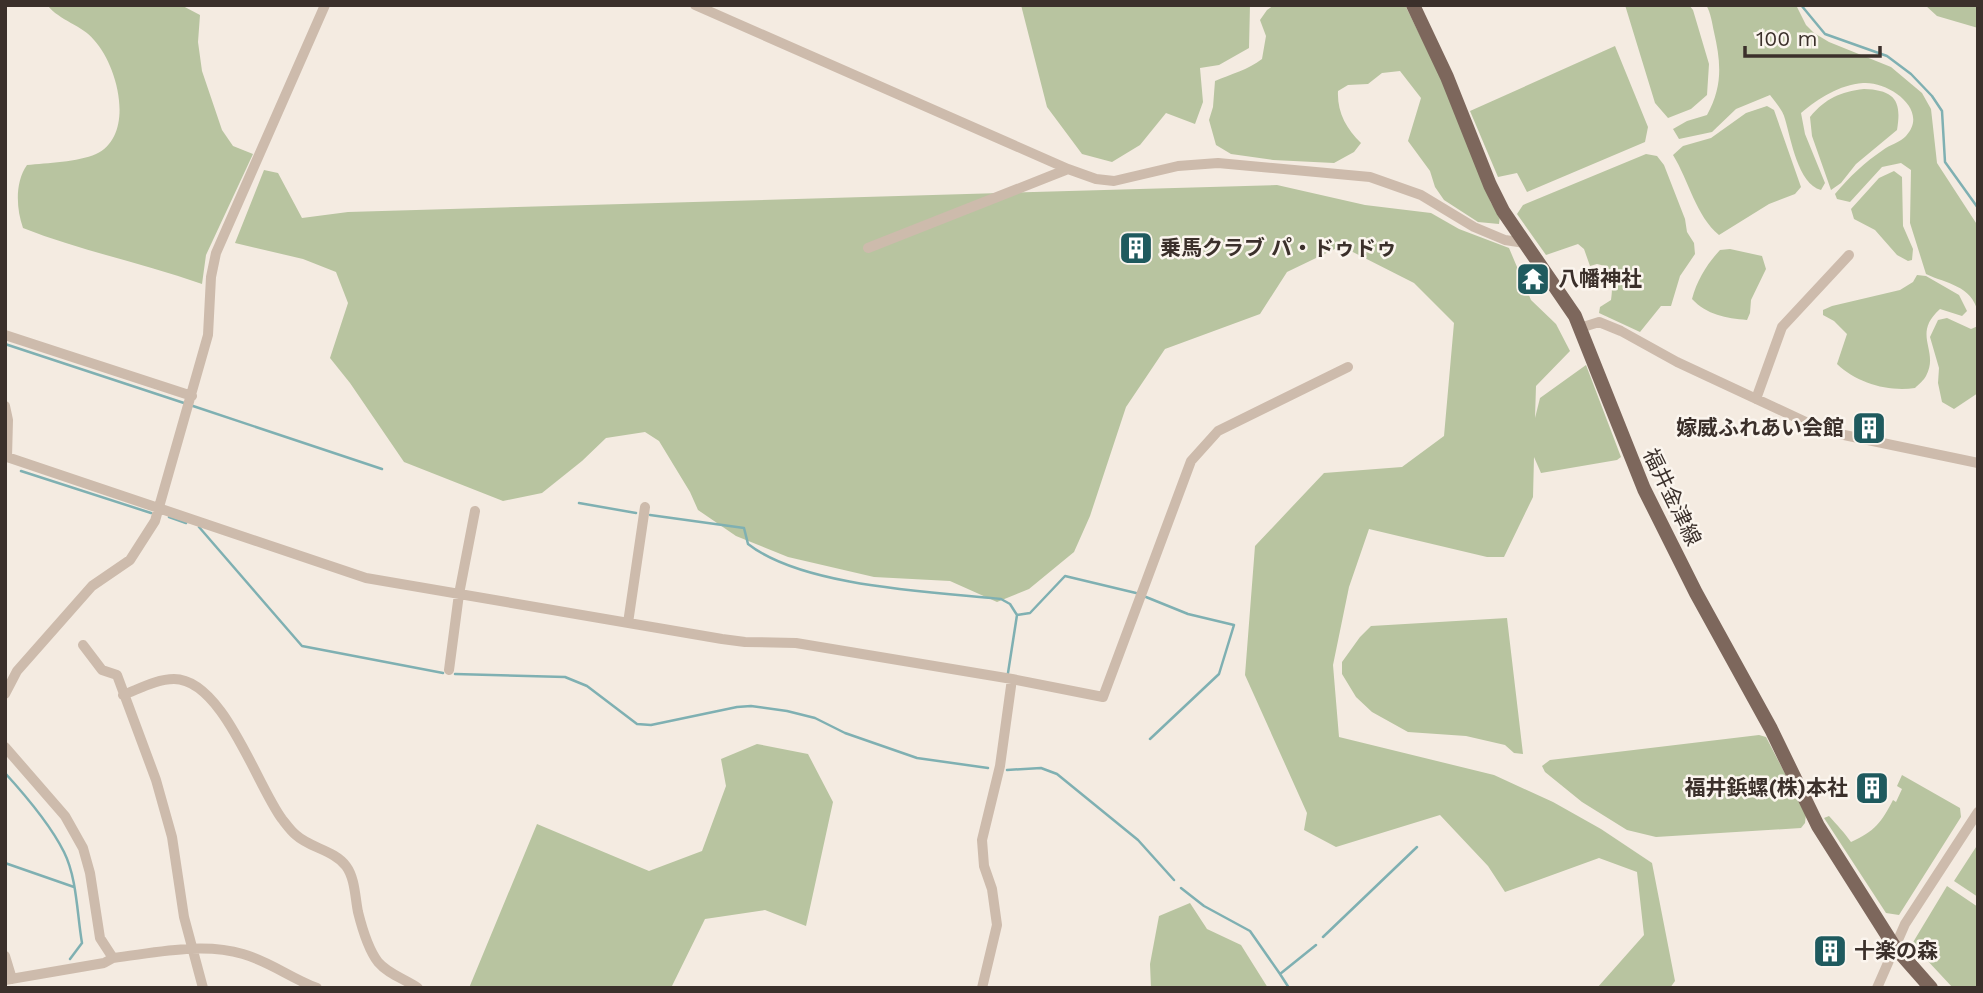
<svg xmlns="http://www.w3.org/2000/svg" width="1983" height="993" viewBox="0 0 1983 993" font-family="'Work Sans','Noto Sans JP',sans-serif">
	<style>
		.green { fill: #b8c4a0 }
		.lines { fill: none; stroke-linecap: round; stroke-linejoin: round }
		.stream { stroke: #7fb0b2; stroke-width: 2.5 }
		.minor { stroke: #cdbbac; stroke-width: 10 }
		.major { stroke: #7d675c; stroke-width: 14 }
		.labels { text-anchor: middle; stroke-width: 5; stroke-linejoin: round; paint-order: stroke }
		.poi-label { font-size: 21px; font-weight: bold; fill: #3b302b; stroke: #fbf5ee; text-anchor: start }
		.street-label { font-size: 21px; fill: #3b302b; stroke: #fbf5ee }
	</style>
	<rect width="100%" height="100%" fill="#f4ebe1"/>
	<path class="green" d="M47 5H181L200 15 198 42 202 71 222 130 233 146 253 154 206 255 202 284C143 263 81 251 23 228 16 208 15 182 27 165 47 163 78 162 96 154 136 135 118 66 94 40 82 25 60 21 47 5Z
		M1021 5H1250L1249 48 1219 65 1200 68 1203 102 1195 124 1166 113 1140 145 1112 162 1082 154 1047 107Z
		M1274 5H1405L1446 88 1491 203 1500 216 1499 224 1478 222 1444 200 1435 187 1430 171 1408 141 1421 98 1400 71 1382 73 1368 84 1348 85 1338 91C1337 112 1346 128 1361 143L1354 152 1334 163 1273 160 1231 154 1216 145 1209 120 1213 107 1215 81C1231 74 1248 70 1262 59L1266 36 1260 20 1267 10Z
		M1625 5H1689L1693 10 1709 64 1707 95 1691 109 1668 118 1655 103Z
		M1706 5H1796L1806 25 1814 33 1829 42 1891 67 1922 93 1931 109 1937 163 1978 226V312C1971 285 1947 284 1926 274L1910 223 1911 170 1901 163 1882 167 1850 202 1837 199 1835 194C1849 177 1865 162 1883 150 1889 145 1901 142 1906 136 1930 110 1889 81 1863 83 1839 85 1819 98 1801 113L1805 134 1825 183 1821 190C1798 184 1791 139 1785 119 1783 110 1775 102 1770 95L1736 109 1712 132 1679 139 1673 129 1687 121 1707 115C1723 86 1721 63 1714 32 1712 23 1711 13 1706 5Z
		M1925 5H1978V28L1937 16Z
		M1615 46 1648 127 1645 142 1527 192 1517 173 1498 177 1470 111Z
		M1864 89C1895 90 1902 101 1897 130L1856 164 1841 183 1831 190 1812 136 1810 117C1826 98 1840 92 1864 89Z
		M1767 106 1774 110 1801 187 1795 194 1769 204 1719 235C1696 216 1689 181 1673 155L1683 146 1711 138 1746 113Z
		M1646 154 1657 156 1664 165 1685 219 1687 232 1694 243 1695 254 1680 276 1671 306H1661L1640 332 1599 313 1600 307 1611 300C1613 286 1612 278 1605 266L1597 264 1590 266 1584 249 1578 244 1546 255 1517 214 1523 205Z
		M264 170 278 173 302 218 348 212 1277 185 1365 205 1431 213 1459 229 1509 248 1531 300 1556 324 1570 351 1536 386 1535 418 1540 398 1586 365 1621 457 1617 460 1541 473 1534 457 1533 497 1504 557H1487L1369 529 1349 587 1333 665 1339 737 1494 775 1553 802 1601 829 1652 863 1675 981 1670 988H1597L1644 935 1637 872 1599 858 1505 892 1488 866 1440 815 1336 847 1304 830 1307 813 1245 675 1255 546 1324 473 1402 467 1444 436 1454 323 1414 283 1341 246 1287 272 1260 314 1165 349 1126 407 1090 516 1074 552 1029 589 997 602 950 581 874 577 788 557 736 536 698 510 690 492 659 441 645 432 606 438 582 461 542 493 503 501 404 462 350 383 330 358 348 303 336 272 303 259 235 243Z
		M1894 171 1902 177 1903 226 1913 249 1912 260 1908 261 1897 255 1875 230 1854 219 1851 209 1879 178Z
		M1730 249 1762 256 1766 269 1751 300 1750 313 1747 320C1726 318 1707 315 1692 299 1697 280 1707 264 1720 250Z
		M1917 275 1926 276 1959 295 1967 311 1962 316 1940 309C1911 335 1940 350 1926 376 1924 380 1918 385 1915 388 1888 392 1857 383 1837 364L1847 334 1834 321 1823 315V310L1832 306 1900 290 1913 282Z
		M1947 318 1971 329 1978 326V393L1954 409 1942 402 1938 383 1939 368 1930 337 1938 320Z
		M1507 618 1523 754 1514 753 1505 745 1466 736 1408 732 1372 712 1356 697 1342 674V662L1360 637 1371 626Z
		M1759 735 1766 737 1806 814 1805 823 1801 828 1656 837 1627 830 1582 802 1545 772 1542 766 1550 760Z
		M757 744 808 754 833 802 806 926 765 910 705 919 671 988H469L537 824 649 871 702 851 726 786 721 759Z
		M1902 775 1960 808 1961 817 1899 915 1886 913 1824 818 1829 816C1837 825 1844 832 1851 842 1875 831 1881 823 1893 800L1896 802 1902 789 1897 786Z
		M1978 844V897L1954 881Z
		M1947 886 1978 907V988H1953L1912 944Z
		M1190 903 1207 929 1241 945 1268 988H1151L1150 964 1159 916Z"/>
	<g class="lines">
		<path class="stream" d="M1801 5 1825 34 1887 56 1911 74 1932 96 1942 111 1945 162 1978 208
			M5 344 187 404
			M193 406 382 469
			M21 471 151 513
			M579 503 636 513
			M650 515 744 528 748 544C803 587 932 592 1001 599L1010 604 1017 615 1030 613 1065 576 1136 593
			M169 517 186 523
			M199 527 302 646 443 673
			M1146 597 1188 614 1234 625 1219 674 1150 739
			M1008 673 1017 615
			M455 674 565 677 587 686 637 724 651 725 737 707 751 706 787 711 815 718 845 733 917 758 988 768
			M1007 770 1041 768 1057 774 1138 840 1174 880
			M5 773C26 796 50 824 64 852 77 878 77 914 82 943L70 959
			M5 863 74 887
			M1181 888 1204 906 1250 931 1280 974
			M1323 937 1417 847
			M1289 988 1280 974 1316 945"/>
		<path class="minor" d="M695 5 1068 169 1096 179 1114 181 1178 166 1218 163 1370 177 1421 195 1474 227 1505 240 1525 243
			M868 248 1068 169
			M1580 328 1599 322 1621 331 1677 362 1825 431 1978 463
			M5 335 192 396
			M1756 399 1782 327 1849 255
			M5 406 8 420 7 457 366 578 722 639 745 642 796 643 1012 679 1103 697 1191 461 1218 431 1348 367
			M628 623 645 507
			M83 645 102 670 117 675 156 780 172 837 184 917 203 988
			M449 670 459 594 475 511
			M5 694 17 671 92 586 130 560 155 521 208 335 211 277 216 253 325 5
			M123 695C139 689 157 679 174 679 223 679 257 786 282 819 286 824 291 831 296 835 310 848 334 850 346 866 355 878 355 897 358 912 362 928 368 949 378 962 388 974 405 979 418 988
			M5 747 65 816 83 848 90 873 100 938 113 958
			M5 956 12 979
			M5 980 104 963 113 958C155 953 202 942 243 954 271 962 290 978 317 988
			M982 988 997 925 992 889 984 866 982 840 1000 766 1012 679
			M1877 988 1905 924 1978 812"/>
		<path class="major" d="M1413 5 1447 77 1490 185 1503 211 1575 316 1644 489 1696 593 1771 729 1818 826 1894 946 1931 988"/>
	</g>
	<defs>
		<g id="building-square" transform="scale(1.75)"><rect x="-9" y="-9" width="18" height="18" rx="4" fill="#1f5a5e" stroke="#fbf5ee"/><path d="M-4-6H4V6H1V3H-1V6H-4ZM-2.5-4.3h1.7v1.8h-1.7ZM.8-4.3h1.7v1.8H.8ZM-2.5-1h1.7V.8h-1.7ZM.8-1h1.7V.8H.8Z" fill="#fff"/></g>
		<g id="temple-square" transform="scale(1.75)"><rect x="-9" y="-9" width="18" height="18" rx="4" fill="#1f5a5e" stroke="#fbf5ee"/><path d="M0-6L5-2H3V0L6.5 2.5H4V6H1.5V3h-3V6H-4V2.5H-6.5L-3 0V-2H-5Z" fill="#fff"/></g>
	</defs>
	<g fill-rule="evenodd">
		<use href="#building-square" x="1136" y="248"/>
		<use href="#temple-square" x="1533" y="279"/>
		<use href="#building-square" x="1869" y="428"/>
		<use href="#building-square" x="1872" y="788"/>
		<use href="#building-square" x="1830" y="951"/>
	</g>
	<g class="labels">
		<g class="poi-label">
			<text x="1160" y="255">乗馬クラブ パ・ドゥドゥ</text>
			<text x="1558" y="286">八幡神社</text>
			<text x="1844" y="435" text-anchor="end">嫁威ふれあい会館</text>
			<text x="1848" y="795" text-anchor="end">福井鋲螺(株)本社</text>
			<text x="1854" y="958">十楽の森</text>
		</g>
		<g class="street-label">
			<text transform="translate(1672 497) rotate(64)" y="7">福井金津線</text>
		</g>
	</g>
	<rect width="1983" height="993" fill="none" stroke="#3b302b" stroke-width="14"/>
	<path d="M1745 46v10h135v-10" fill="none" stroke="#3b302b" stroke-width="3.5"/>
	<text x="1756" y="46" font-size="21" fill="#3b302b" stroke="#fbf5ee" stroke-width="5" paint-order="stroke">100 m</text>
</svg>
